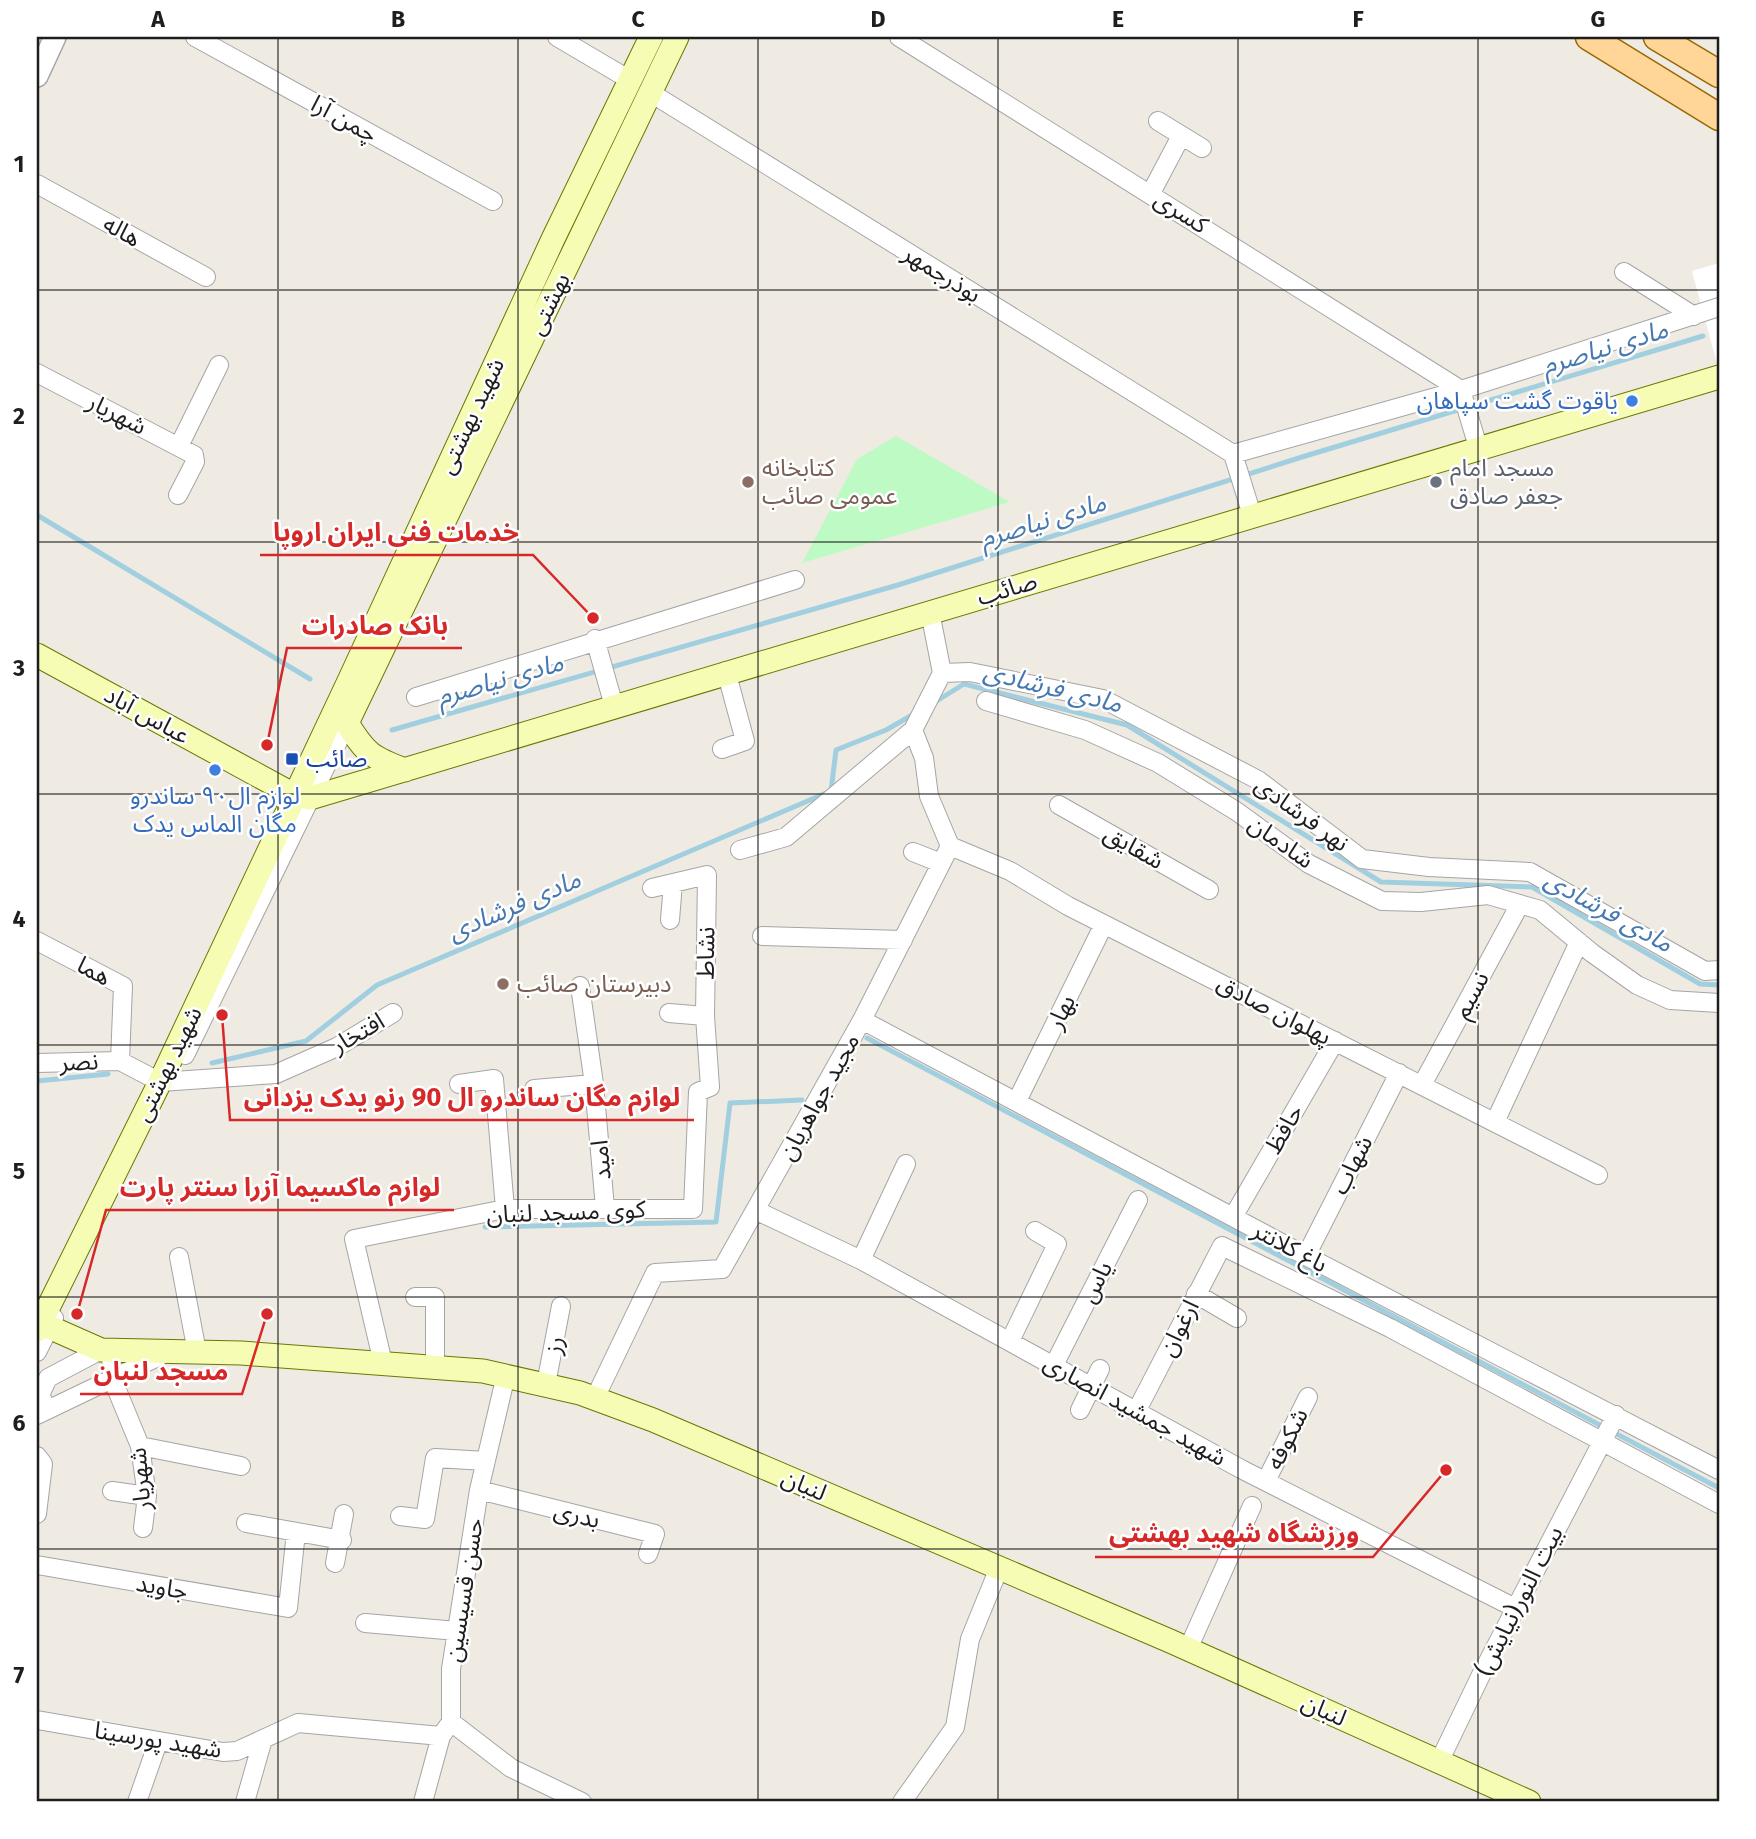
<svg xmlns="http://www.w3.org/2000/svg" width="1756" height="1839" viewBox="0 0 1756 1839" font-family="'Fira Sans','Noto Sans Arabic',sans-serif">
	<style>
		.park { fill: #befbc4 }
		.pier { fill: #fff }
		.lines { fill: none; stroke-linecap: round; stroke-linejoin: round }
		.stream { stroke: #a1cfdf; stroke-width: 5 }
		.minor-casing { stroke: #a5a5a5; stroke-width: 20 }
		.tertiary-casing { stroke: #a5a5a5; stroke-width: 24 }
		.secondary-casing { stroke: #687900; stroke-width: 25 }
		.primary-casing { stroke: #976900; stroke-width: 29 }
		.minor { stroke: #fff; stroke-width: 18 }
		.tertiary { stroke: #fff; stroke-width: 21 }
		.secondary { stroke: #f6fcb4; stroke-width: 23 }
		.primary { stroke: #ffd598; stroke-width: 26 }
		.grid { fill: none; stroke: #1e1e1e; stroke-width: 2; stroke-opacity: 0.55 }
		.shop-dot { fill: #3f7fe0; stroke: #fff; stroke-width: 2.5 }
		.education-dot { fill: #8d6e63; stroke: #fff; stroke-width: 2.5 }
		.worship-dot { fill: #6b7280; stroke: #fff; stroke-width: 2.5 }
		.transit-dot { fill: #1a4fb4; stroke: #fff; stroke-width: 2.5 }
		.labels { text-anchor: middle; stroke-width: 5; stroke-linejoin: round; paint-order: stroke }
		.street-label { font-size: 24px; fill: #1e1e1e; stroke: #fff }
		.shop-label { font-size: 24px; fill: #366cbe; stroke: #fff; text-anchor: end }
		.education-label { font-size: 24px; fill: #785e54; stroke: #fff; text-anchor: start }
		.worship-label { font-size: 24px; fill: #5b616d; stroke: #fff; text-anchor: start }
		.transit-label { font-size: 24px; fill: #164399; stroke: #fff; text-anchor: start }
		.water-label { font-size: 26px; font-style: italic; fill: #4679b1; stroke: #fff }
		.leader { fill: none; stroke: #d62828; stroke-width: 2.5 }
		.callout-dot { fill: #d62828; stroke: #fff; stroke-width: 2.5 }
		.callout-label { font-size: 26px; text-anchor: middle; font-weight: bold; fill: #d62828; stroke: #fff; stroke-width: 5; stroke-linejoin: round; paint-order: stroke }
		.neatline { fill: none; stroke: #1e1e1e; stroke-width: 2.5 }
		.grid-label { font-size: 23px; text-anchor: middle; font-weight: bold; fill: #1e1e1e }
	</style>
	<rect width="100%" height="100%" fill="#efebe3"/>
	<path class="park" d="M896 436 1010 502 802 563 857 459Z"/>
	<path class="pier" d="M1719 263V371L1692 271Z"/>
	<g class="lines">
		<path class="stream" d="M37 515 310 679
			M935 702 964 684 1127 725 1381 882 1532 887 1700 984 1719 985
			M392 730 898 585 1302 457 1703 336
			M867 1038 1719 1488
			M212 1063 306 1041 377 985 831 791 836 750 886 730 914 714
			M37 1081 108 1074
			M485 1227 716 1222 730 1103 802 1100"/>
		<g class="minor-casing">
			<path id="minor" d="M195 37 493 201
				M557 37 630 80
				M899 37 1461 390 1478 447
				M651 93 1233 454
				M1158 121 1202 148
				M37 184 206 277
				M1151 193 1181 136
				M1624 272 1694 316
				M37 373 194 455 195 462 178 495
				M179 446 219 365
				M1233 454 1461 390 1719 307
				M1233 454 1252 515
				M930 612 942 673
				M595 639 614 706
				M942 673 970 672 1103 699 1258 780 1362 859 1429 867 1530 872 1705 971 1719 970
				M416 697 795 580
				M986 701 1085 730 1158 763 1236 811 1309 864 1382 901 1421 902 1488 895 1540 910 1592 953 1637 985 1670 1000 1719 1003
				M722 749 745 741 726 671
				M1059 805 1209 890
				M950 846 1010 871 1068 906 1598 1175
				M740 850 786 837 913 730 942 673
				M913 852 941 863
				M670 920 673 883
				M762 936 903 940
				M37 941 123 986 120 1061
				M580 986 594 1084 605 1208
				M669 1013 705 1016
				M862 1020 1306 1256 1719 1470
				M185 1055 347 723
				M37 1063 120 1061 160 1082 276 1074 337 1047 393 1013
				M459 1084 494 1079 505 1209
				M1422 1085 1520 904
				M534 1089 594 1084
				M1017 1101 1104 924
				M1495 1122 1579 942
				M755 1210 861 1260 1241 1469 1515 1608
				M1233 1217 1335 1041
				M1306 1256 1399 1073
				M179 1257 197 1352
				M861 1260 906 1164
				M1196 1294 1237 1318
				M415 1297H435V1367
				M1010 1341 1057 1244 1035 1231
				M111 1350 112 1378 140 1446 147 1496 143 1528
				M37 1352 54 1318
				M383 1363 354 1239 505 1209H693L698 1092 710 1087 705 1016 707 875 652 888
				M1054 1365 1138 1200
				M546 1384 561 1306
				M595 1398 655 1273 722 1269 862 1020 950 846 929 796 924 758 913 730
				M47 1409 40 1395 48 1378 101 1350
				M1080 1410 1100 1369
				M1137 1410 1222 1246 1390 1328 1719 1504
				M37 1415 166 1353
				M140 1446 241 1466
				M37 1456 43 1464 37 1514
				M1266 1481 1308 1397
				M479 1490 655 1534 648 1554
				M112 1491 147 1496
				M400 1516 425 1519 435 1458 486 1461
				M246 1523 342 1540
				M335 1563 344 1514
				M37 1565 288 1608 296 1532
				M365 1623 457 1631
				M1188 1649 1252 1506
				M37 1720 223 1752 237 1751 298 1723 441 1736
				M451 1722 511 1768 582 1802
				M1439 1762 1480 1677 1616 1415
				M137 1802 158 1742
				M245 1802 263 1739
				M423 1802 441 1736 451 1722V1669L479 1490 506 1375
				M902 1802 955 1727 970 1639 999 1568"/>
		</g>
		<g class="tertiary-casing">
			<path id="tertiary" d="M37 76 55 37"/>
		</g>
		<g class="secondary-casing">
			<path id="secondary" d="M37 655 294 795 310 798 1719 377
				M405 770C372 758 365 753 347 723L677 37
				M40 1323 101 1350 241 1353 483 1371 580 1393 653 1420 1170 1641 1529 1802
				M37 1330 160 1082 349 681 553 239 651 37"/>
		</g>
		<g class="primary-casing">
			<path id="primary" d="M1589 37 1719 117
				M1657 37 1719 74"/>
		</g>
		<use href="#minor" class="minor"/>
		<use href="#tertiary" class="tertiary"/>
		<use href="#secondary" class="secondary"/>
		<use href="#primary" class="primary"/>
	</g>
	<path class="grid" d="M278 37V1802M518 37V1802M758 37V1802M998 37V1802M1238 37V1802M1478 37V1802M37 290H1719M37 542H1719M37 794H1719M37 1045H1719M37 1297H1719M37 1549H1719"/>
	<g class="shop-dot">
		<circle cx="1632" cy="401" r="7"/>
		<circle cx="215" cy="770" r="7"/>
	</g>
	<g class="education-dot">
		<circle cx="748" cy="482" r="7"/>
		<circle cx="503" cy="984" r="7"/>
	</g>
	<circle class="worship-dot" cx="1436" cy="482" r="7"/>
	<rect class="transit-dot" x="285" y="752" width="14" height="14" rx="3.5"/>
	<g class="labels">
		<g class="street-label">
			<text transform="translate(344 119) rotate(29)" y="8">چمن آرا</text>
			<text transform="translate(1181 212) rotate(32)" y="8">کسری</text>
			<text transform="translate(122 231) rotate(29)" y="8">هاله</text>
			<text transform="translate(942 274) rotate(32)" y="8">بوذرجمهر</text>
			<text transform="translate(549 304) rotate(-64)" y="8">بهشتی</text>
			<text transform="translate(117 414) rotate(27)" y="8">شهریار</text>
			<text transform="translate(471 416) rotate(-65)" y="8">شهید بهشتی</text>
			<text transform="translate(1007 589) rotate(-17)" y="8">صائب</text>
			<text transform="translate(147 715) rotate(29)" y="8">عباس آباد</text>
			<text transform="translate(1302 814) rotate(36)" y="8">نهر فرشادی</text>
			<text transform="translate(1281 842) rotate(35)" y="8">شادمان</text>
			<text transform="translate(1134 847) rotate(30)" y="8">شقایق</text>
			<text transform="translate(706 953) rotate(-89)" y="8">نشاط</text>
			<text transform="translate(94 971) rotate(28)" y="8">هما</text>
			<text transform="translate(1471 995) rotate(-62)" y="8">نسیم</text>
			<text transform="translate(1274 1010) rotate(27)" y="8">پهلوان صادق</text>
			<text transform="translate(1061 1012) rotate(-64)" y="8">بهار</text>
			<text transform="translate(358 1033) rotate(-30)" y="8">افتخار</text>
			<text transform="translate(79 1062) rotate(-2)" y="8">نصر</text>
			<text transform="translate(168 1064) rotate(-64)" y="8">شهید بهشتی</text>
			<text transform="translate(819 1097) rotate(-61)" y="8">مجید جواهریان</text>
			<text transform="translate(1284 1129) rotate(-60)" y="8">حافظ</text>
			<text transform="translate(601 1160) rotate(-95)" y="8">امید</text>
			<text transform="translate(1352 1165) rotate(-63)" y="8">شهاب</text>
			<text transform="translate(566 1212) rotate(-2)" y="8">کوی مسجد لنبان</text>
			<text transform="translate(1290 1247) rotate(28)" y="8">باغ کلانتر</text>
			<text transform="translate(1096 1282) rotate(-63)" y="8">یاس</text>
			<text transform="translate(1179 1328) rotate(-63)" y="8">ارغوان</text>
			<text transform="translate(554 1345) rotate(-79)" y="8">رز</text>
			<text transform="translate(1135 1410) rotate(29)" y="8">شهید جمشید انصاری</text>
			<text transform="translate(1287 1439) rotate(-64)" y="8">شکوفه</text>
			<text transform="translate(140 1479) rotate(-95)" y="8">شهریار</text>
			<text transform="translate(804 1485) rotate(23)" y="8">لنبان</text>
			<text transform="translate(577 1515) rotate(14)" y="8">بدری</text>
			<text transform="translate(162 1587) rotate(10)" y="8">جاوید</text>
			<text transform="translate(464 1590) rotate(-81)" y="8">حسن قسیسین</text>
			<text transform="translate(1519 1601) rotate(-63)" y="8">بیت النور(نیایش)</text>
			<text transform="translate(1324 1710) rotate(24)" y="8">لنبان</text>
			<text transform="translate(158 1740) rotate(9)" y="8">شهید پورسینا</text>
		</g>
		<g class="shop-label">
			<text x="1618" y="409">یاقوت گشت سپاهان</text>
			<text x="215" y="804" text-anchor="middle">لوازم ال۹۰ ساندرو<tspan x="215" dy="28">مگان الماس یدک</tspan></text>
		</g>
		<g class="education-label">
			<text x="762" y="476">کتابخانه<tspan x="762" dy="28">عمومی صائب</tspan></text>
			<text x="517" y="992">دبیرستان صائب</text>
		</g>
		<g class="worship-label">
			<text x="1450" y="476">مسجد امام<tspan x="1450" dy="28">جعفر صادق</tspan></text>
		</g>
		<g class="transit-label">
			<text x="306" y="767">صائب</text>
		</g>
		<g class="water-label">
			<text transform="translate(1605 347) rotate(-17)" y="9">مادی نیاصرم</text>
			<text transform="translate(1043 520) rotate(-17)" y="9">مادی نیاصرم</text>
			<text transform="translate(500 679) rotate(-16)" y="9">مادی نیاصرم</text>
			<text transform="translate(1053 687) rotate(14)" y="9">مادی فرشادی</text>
			<text transform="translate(514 905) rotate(-23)" y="9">مادی فرشادی</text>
			<text transform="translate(1609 911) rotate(29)" y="9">مادی فرشادی</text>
		</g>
	</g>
	<path class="leader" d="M593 618L533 555H260M267 745L287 648H462M222 1015L230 1120H694M77 1314L106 1210H454M267 1314L242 1394H80M1446 1470L1373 1557H1095"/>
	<g class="callout-dot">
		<circle cx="593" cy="618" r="7"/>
		<circle cx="267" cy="745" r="7"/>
		<circle cx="222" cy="1015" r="7"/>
		<circle cx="77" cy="1314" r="7"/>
		<circle cx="267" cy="1314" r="7"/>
		<circle cx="1446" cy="1470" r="7"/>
	</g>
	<g class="callout-label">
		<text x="396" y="541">خدمات فنی ایران اروپا</text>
		<text x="375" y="634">بانک صادرات</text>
		<text x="462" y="1106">لوازم مگان ساندرو ال 90 رنو یدک یزدانی</text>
		<text x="280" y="1196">لوازم ماکسیما آزرا سنتر پارت</text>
		<text x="161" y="1380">مسجد لنبان</text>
		<text x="1234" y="1542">ورزشگاه شهید بهشتی</text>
	</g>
	<rect width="1756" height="1839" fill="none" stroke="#ffffff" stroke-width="77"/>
	<rect x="38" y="38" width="1680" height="1762" class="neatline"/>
	<g class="grid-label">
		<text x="158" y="27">A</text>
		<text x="398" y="27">B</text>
		<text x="638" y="27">C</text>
		<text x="878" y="27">D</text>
		<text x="1118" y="27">E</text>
		<text x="1358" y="27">F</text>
		<text x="1598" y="27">G</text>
		<text x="19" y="172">1</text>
		<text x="19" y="424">2</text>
		<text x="19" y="676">3</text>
		<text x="19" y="927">4</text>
		<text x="19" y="1179">5</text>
		<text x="19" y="1431">6</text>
		<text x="19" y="1683">7</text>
	</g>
</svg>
